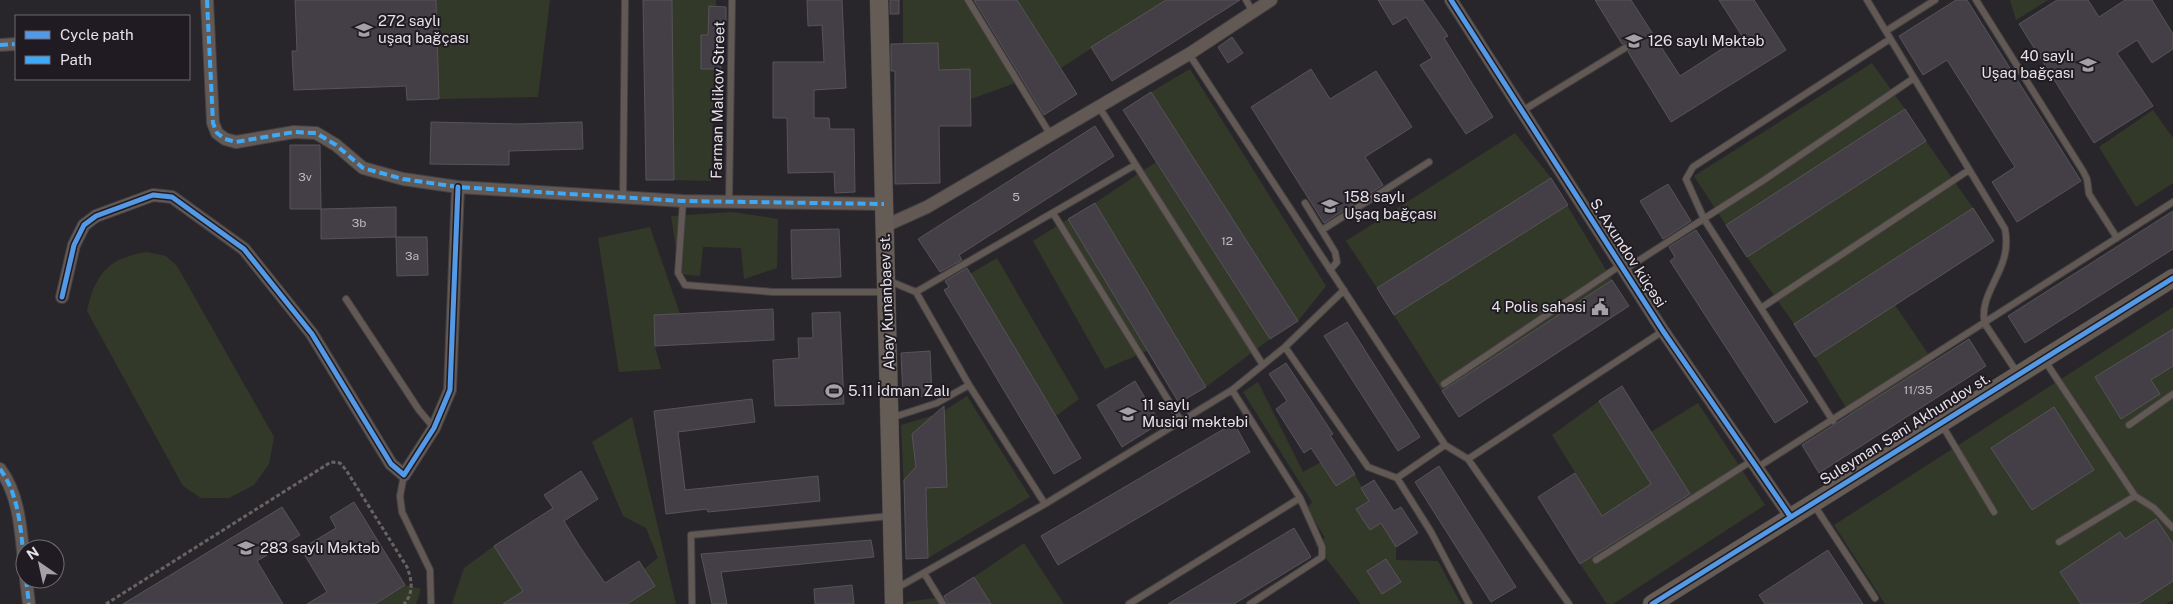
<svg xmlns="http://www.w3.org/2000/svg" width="2173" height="604" viewBox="0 0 2173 604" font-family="'Public Sans',sans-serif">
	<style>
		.green { fill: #333928 }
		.building { fill: #443f46; stroke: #575458 }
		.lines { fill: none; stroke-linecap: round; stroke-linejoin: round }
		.lane-casing { stroke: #434144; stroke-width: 8 }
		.street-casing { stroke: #434144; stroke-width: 14 }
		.secondary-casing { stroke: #434144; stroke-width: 19 }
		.path { stroke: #6a6461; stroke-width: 3; stroke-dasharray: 4 2.5; stroke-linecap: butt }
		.lane { stroke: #625955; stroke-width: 6 }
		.street { stroke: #625955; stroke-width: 12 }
		.secondary { stroke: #665c56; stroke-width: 18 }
		.quiet { stroke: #3fa9f5; stroke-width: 4; stroke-dasharray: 8 4; stroke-linecap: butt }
		.cycleway-casing { stroke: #201b22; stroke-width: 8 }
		.cycleway { stroke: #5399e6; stroke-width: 5 }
		.labels { text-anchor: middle; stroke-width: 4; stroke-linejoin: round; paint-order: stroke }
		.number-label { font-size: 12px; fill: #beb9bf }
		.poi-label { font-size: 15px; fill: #e6e2e7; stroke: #201b22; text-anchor: start }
		.street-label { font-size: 15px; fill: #e6e2e7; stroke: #201b22 }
	</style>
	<rect width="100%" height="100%" fill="#29262b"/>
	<path class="green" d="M436 0H550L538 97 439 99Z
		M672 0H716L711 181 674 180Z
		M903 0H970L1021 81 971 99 939 70 938 43H903Z
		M1017 0H1166L1061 68Z
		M2010 0H2048L2016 20Z
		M1872 63 1905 109 1726 225 1694 176Z
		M1190 69 1326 286 1298 321 1151 92Z
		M2153 110 2173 138V183L2136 207 2099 147Z
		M1515 133 1551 178 1377 288 1346 241Z
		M1926 141 1973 208 1794 324 1747 257Z
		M1156 162 1270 339 1206 387 1095 203Z
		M1567 205 1612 280 1442 391 1394 315Z
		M732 212 778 219 777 268 744 279 741 248 703 247 700 276 680 274 671 216Z
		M1068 219 1147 351 1105 369 1033 241Z
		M650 227 680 314 654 316 655 346 661 369 619 372 598 238Z
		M147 252 166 256 177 266 274 437 269 464 254 485 229 498H201L183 486 87 311C95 274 108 258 147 252Z
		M997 258 1079 399 1056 416 970 274Z
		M1895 305 1933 361 1850 414 1815 357Z
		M2173 307V600L2166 604H1885L1834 525Z
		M1258 382 1303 472 1321 462 1336 486 1355 474 1369 501 1357 509 1370 530 1381 523 1396 547V560L1438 561 1461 604H1361L1315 544 1325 538 1307 508 1312 502 1243 392Z
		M967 396 1030 497 928 558 927 492H904L901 425 941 413Z
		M1599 401 1651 484 1602 516 1552 435Z
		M1698 403 1765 505 1613 604H1607L1580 564 1690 495 1651 432Z
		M632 417 676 604H627L655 586 644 569 658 558 646 528 623 516 592 442Z
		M1024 543 1064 604H991L974 577Z
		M494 546 511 572 527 589 503 604H452L464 568Z
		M405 585 421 589 416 604H374Z
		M942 597 946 604H906V602Z"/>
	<path class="building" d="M295 0H436L439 99 407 100 406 86 294 90 292 51H297Z
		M643 0H672L674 180H646Z
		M807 0H842L846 88 814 90V118H829L830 129H854L855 192 835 193 834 172 788 173 787 118H773V62H824L822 25 808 26Z
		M890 0H899V14H890Z
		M974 0H1017L1077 94 1044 115Z
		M1166 0H1240L1112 81 1091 47Z
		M1378 0H1423L1448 36 1444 38 1493 117 1466 134 1420 65 1432 58 1406 17 1393 25Z
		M1595 0H1631L1680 76 1742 36 1719 0H1754L1786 50 1671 122 1628 52 1630 48 1629 45 1622 44Z
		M1956 0H1967L2081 181 2017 222 1992 182 2015 167 1947 60 1923 75 1899 36Z
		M2057 0H2088L2099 17 2125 0H2152L2173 34V49L2152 63 2137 40 2117 53 2153 106 2094 143 2019 24Z
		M709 6 726 7V21H721V69H701V35H708Z
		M1232 37 1243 53 1228 63 1218 47Z
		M938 43 939 70 970 69 971 126H939L940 183 895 184V71H891V44Z
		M1311 69 1330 99 1376 71 1412 127 1365 157 1383 185 1324 223 1251 107Z
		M1151 92 1298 321 1270 339 1123 110Z
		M1905 109 1926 141 1747 257 1726 225Z
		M431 122 519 124 582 122 583 149 509 151V165L430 164Z
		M1095 126 1114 156 959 255 962 260 940 272 918 239Z
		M290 145H320L321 209H290Z
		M1551 178 1568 205 1394 315 1377 288Z
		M1668 184 1691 221 1663 239 1640 201Z
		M1095 203 1206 387 1179 403 1068 219Z
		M396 207V237L321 239V209Z
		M1973 208 1994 241 1815 357 1794 324Z
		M2173 211V249L2025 343 2008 316Z
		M839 229 841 277 792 279 791 230Z
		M1696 230 1808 402 1775 423 1670 261 1675 257 1669 247Z
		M396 237H427L428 275 397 276Z
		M967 268 1081 458 1054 474 944 290 949 287 945 281Z
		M1612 280 1629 306 1459 417 1442 391Z
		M773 309 774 340 655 346 654 315Z
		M840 312 844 404 775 406 773 360 799 358 798 338H813L812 313Z
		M1347 322 1420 437 1398 451 1324 336Z
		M2173 329V366L2151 380 2160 394 2121 419 2095 377Z
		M1969 339 1986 366 1819 473 1802 445Z
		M930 351 932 396 903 397 901 353Z
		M1286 363 1333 434 1330 435 1355 474 1336 486 1311 448 1304 453 1276 409 1287 401 1269 374Z
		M1135 381 1160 423 1122 447 1097 405Z
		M1622 386 1690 494 1580 564 1538 497 1575 473 1602 516 1651 484 1599 401Z
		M752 399 755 422 678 432 685 490 818 476 820 501 708 512 707 509 666 514 654 411Z
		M944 406 947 487 926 488 928 558 906 559 904 480 916 467 912 434Z
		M2054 407 2094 470 2032 510 1991 448Z
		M1234 423 1250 452 1058 565 1041 536Z
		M1439 466 1516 587 1491 602 1415 482Z
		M581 471 598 499 564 521 580 547 605 583 639 561 655 586 627 604H503L523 591 494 546 553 508 544 495Z
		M1374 480 1394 511 1401 507 1418 533 1396 547 1381 523 1370 530 1356 509 1369 501 1361 488Z
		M354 502 405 585 375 604H307L327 592 301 549 336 528 330 517Z
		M282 507 300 535 257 561 283 604H123Z
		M2156 519 2173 544V581L2138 604H2081L2060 572 2120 532 2125 539Z
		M1294 528 1311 557 1234 604H1168Z
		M871 540 874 557 721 572 727 604H712L701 554Z
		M1828 550 1863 604H1765L1759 595Z
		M1386 559 1401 582 1382 594 1367 571Z
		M974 577 991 604H948L944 596Z
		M852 585 854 604H815L814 589Z"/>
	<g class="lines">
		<g class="lane-casing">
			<path id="lane" d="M968 0 1050 134
				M1246 0 1253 12
				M1867 0 2005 229C2007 240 2007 250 2003 261 1997 281 1979 302 1985 324L2018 374
				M1976 0 2083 171 2087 179 2089 194 2117 238
				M1886 31 1935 0
				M1189 54 1445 445 1468 459 1569 604
				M1099 107 1263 365
				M1522 111 1625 48
				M623 198 625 0
				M683 201 678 273 685 285 773 292H885
				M729 201 732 0
				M1305 203 1335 252 1337 262 1330 270
				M1053 213 1181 421
				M1322 230 1429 162
				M1624 270 1761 182 1914 78
				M887 280 916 292 969 385 1045 504 1232 390 1285 347 1344 290
				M916 292 1135 165
				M346 299 419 410 434 428
				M1761 308 1969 170
				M1285 347 1368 467 1397 478 1445 445
				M2045 361 2135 496 2154 508 2173 528
				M1444 384 1621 265
				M891 418 937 403 969 385
				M1833 421 1704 219 1686 179 1693 167 1890 39
				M1942 425 1994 512
				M2129 425 2173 394
				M1468 459 1663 331
				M1758 467 2173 202
				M404 475 400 496 402 512 430 570 431 604
				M1397 478 1431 532 1469 604
				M1814 505 1875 598
				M2059 542 2135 496
				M1596 560 1753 460
				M924 573 943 604
				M897 588 1045 504
				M692 604 691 535 890 516
				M1129 604 1300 498 1232 390
				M1250 604 1322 557V547L1300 498"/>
		</g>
		<g class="street-casing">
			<path id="street" d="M207 0 213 123 217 133 225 139 236 142 294 132 316 133 336 145 363 168 403 179 458 187 683 201 884 204
				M1451 0 1663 331 1790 516
				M0 45 16 44
				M885 226 927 207 1189 54 1271 0
				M62 297 74 245 84 225 96 216 153 195 172 197 244 249 312 334 391 464 404 475 434 428 450 390 458 187
				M0 469C21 497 21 537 25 570
				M26 579 29 604"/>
		</g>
		<g class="secondary-casing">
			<path id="secondary" d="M879 0 894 604
				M1652 604 2173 278"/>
		</g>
		<path class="path" d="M106 604 331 462 340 463 346 470 407 567C412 580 414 593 404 604"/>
		<use href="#lane" class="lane"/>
		<use href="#street" class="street"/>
		<use href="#secondary" class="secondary"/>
		<path class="quiet" d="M207 0 213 123 217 133 225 139 236 142 294 132 316 133 336 145 363 168 403 179 458 187 683 201 884 204
			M0 45 16 44
			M0 469C21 497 21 537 25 570
			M26 579 29 604"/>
		<g class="cycleway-casing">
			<path id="cycleway" d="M1451 0 1663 331 1790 516
				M62 297 74 245 84 225 96 216 153 195 172 197 244 249 312 334 391 464 404 475 434 428 450 390 458 187
				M1652 604 2173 278"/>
		</g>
		<use href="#cycleway" class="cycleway"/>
	</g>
	<defs>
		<g id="school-bare" transform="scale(1.35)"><path d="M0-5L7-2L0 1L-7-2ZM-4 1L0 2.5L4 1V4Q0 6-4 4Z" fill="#a4a0a5" stroke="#201b22" stroke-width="2.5" paint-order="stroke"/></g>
		<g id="civic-bare" transform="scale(1.35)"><path d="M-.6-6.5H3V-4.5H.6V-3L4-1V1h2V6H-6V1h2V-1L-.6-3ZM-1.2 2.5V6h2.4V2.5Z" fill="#a4a0a5" stroke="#201b22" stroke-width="2.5" paint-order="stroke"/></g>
		<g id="stadium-bare" transform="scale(1.35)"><path d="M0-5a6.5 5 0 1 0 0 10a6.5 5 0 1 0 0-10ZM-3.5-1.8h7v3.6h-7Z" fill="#a4a0a5" stroke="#201b22" stroke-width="2.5" paint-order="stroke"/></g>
	</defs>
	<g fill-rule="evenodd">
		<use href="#school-bare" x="364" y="30"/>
		<use href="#school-bare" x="1634" y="41"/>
		<use href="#school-bare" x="2088" y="65"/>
		<use href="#school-bare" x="1330" y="206"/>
		<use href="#civic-bare" x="1600" y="307"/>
		<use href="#stadium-bare" x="834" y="391"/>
		<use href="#school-bare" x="1128" y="414"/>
		<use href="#school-bare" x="246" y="548"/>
	</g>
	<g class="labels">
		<g class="number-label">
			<text x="305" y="181">3v</text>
			<text x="1016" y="201">5</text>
			<text x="359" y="227">3b</text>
			<text x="1227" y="245">12</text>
			<text x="412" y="260">3a</text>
			<text x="1918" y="394">11/35</text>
		</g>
		<g class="poi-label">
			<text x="378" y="26">272 saylı<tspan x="378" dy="17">uşaq bağçası</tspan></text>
			<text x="1648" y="46">126 saylı Məktəb</text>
			<text x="2074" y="61" text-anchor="end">40 saylı<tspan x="2074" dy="17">Uşaq bağçası</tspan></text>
			<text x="1344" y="202">158 saylı<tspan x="1344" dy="17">Uşaq bağçası</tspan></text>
			<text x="1586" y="312" text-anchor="end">4 Polis sahəsi</text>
			<text x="848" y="396">5.11 İdman Zalı</text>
			<text x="1142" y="410">11 saylı<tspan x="1142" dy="17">Musiqi məktəbi</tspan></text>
			<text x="260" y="553">283 saylı Məktəb</text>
		</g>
		<g class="street-label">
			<text transform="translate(718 100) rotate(-89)" y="5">Farman Malikov Street</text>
			<text transform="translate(1628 253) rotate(57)" y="5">S. Axundov küçəsi</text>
			<text transform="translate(887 302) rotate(-92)" y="5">Abay Kunanbaev st.</text>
			<text transform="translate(1905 429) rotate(-32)" y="5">Suleyman Sani Akhundov st.</text>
		</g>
	</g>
	<rect x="15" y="15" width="175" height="65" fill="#201b22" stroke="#6f6b71"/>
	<rect x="25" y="31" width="25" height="8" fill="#5399e6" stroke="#6f6b71"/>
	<text x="60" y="40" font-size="15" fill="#e6e2e7">Cycle path</text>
	<rect x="25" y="56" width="25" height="8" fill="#3fa9f5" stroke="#6f6b71"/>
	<text x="60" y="65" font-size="15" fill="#e6e2e7">Path</text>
	<g transform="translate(40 564) rotate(326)"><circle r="24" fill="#201b22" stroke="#6f6b71"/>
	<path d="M0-4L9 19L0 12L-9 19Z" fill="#a4a0a5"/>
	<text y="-8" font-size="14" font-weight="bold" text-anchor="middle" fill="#e6e2e7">N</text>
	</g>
</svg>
